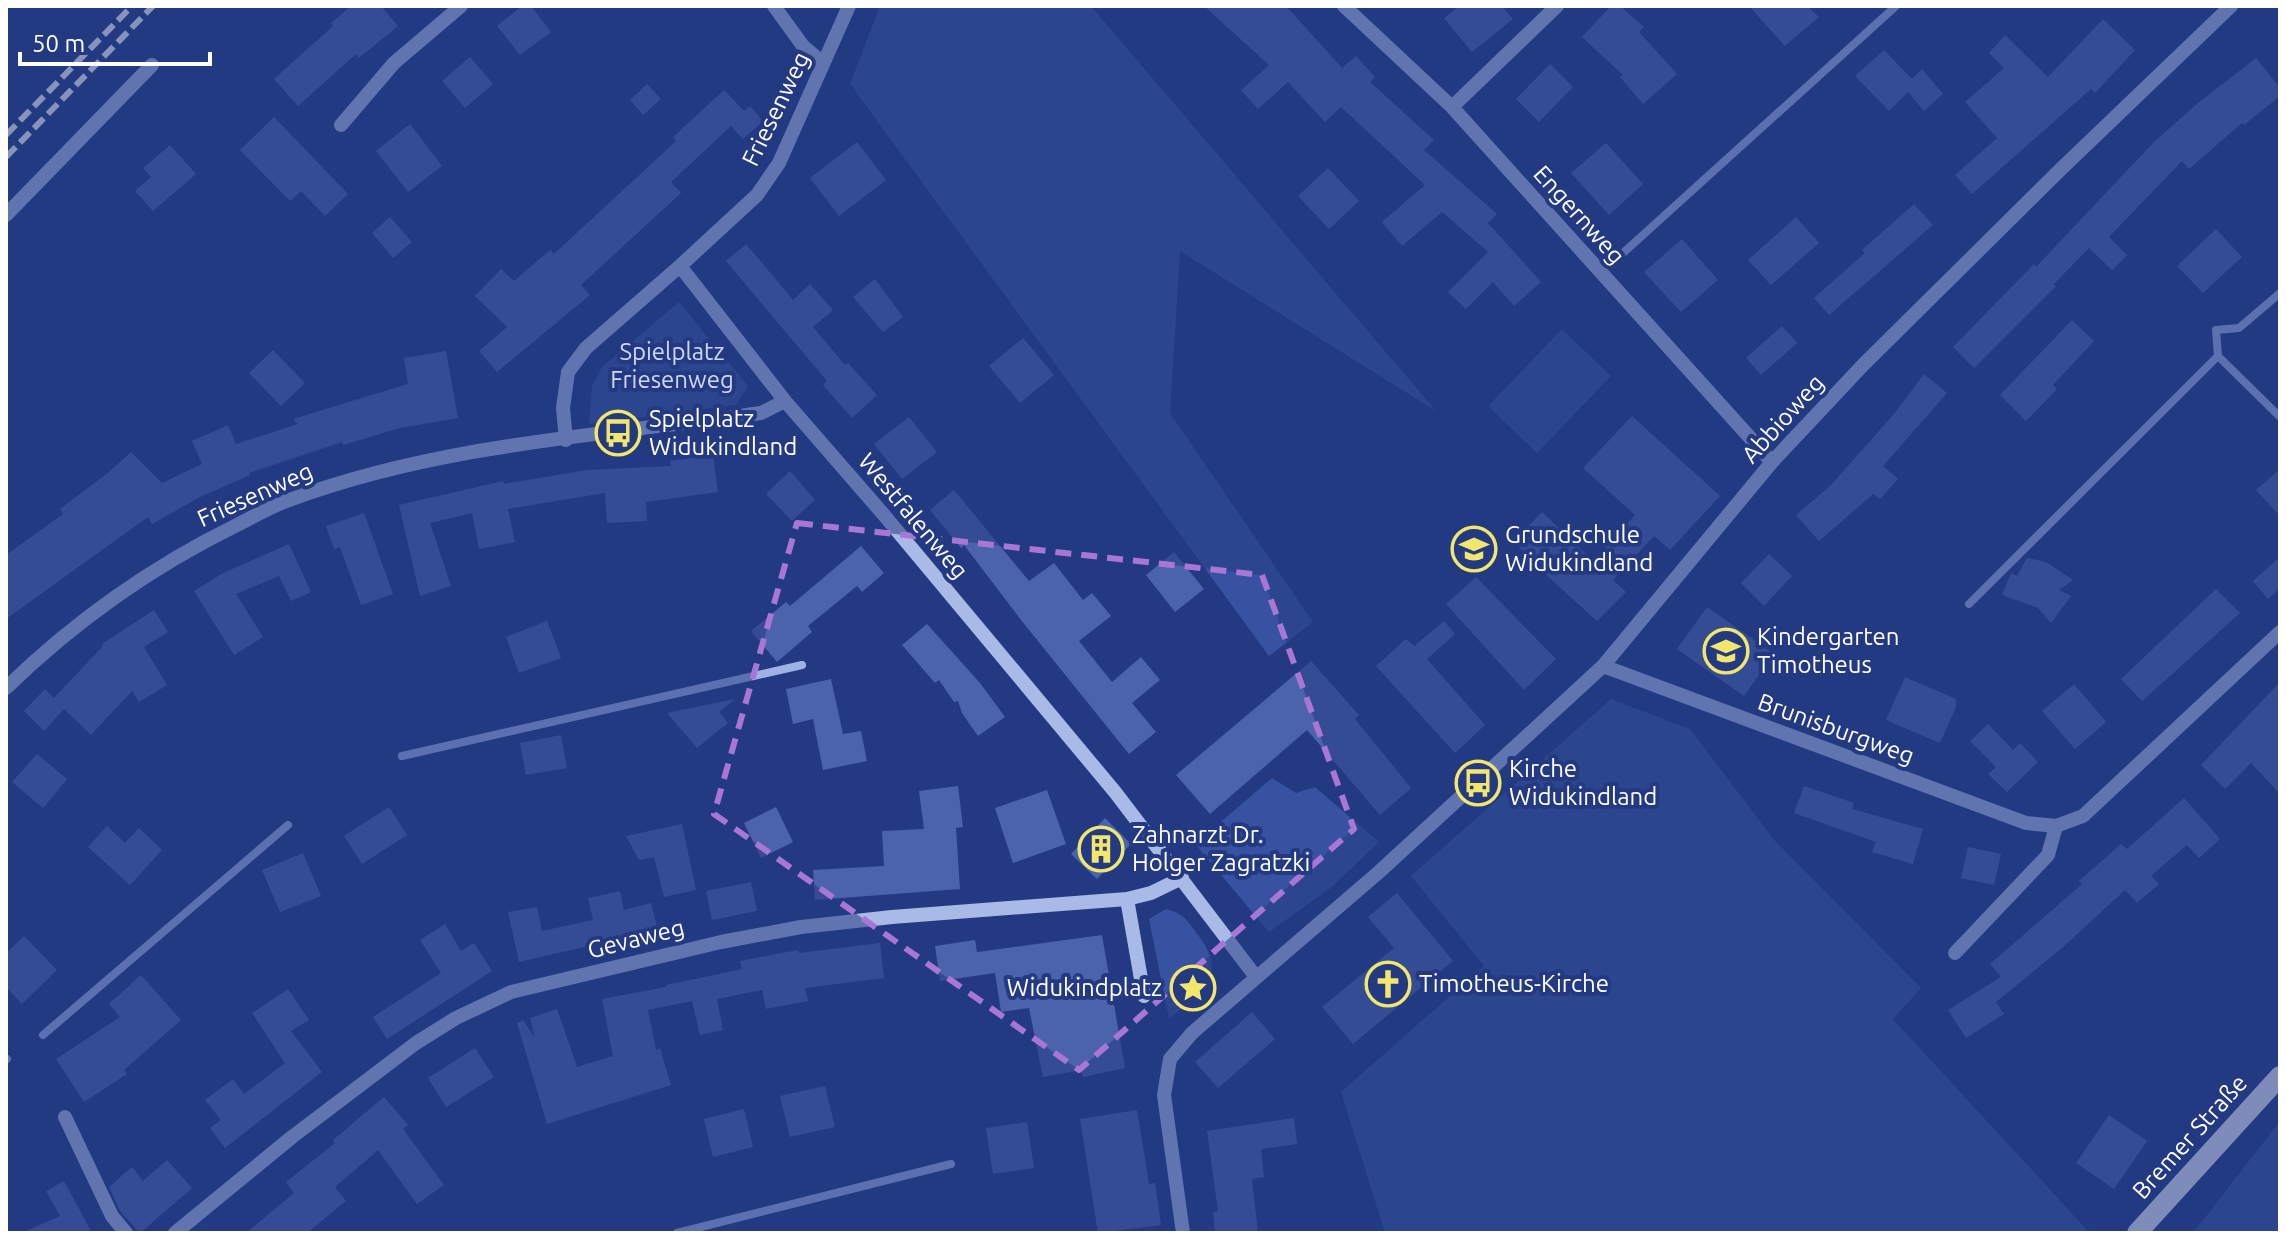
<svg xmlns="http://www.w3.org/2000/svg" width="2286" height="1239" viewBox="0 0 2286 1239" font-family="Ubuntu,sans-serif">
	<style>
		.green { fill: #3752a0 }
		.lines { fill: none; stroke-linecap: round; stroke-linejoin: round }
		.stream { stroke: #9eb2e8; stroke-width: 8 }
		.building { fill: #4b63ab }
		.minor { stroke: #aabae7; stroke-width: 14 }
		.major { stroke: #ecf0fd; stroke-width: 20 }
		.rail { stroke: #fff; stroke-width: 6; stroke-dasharray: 14 6; stroke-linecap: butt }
		.marked { fill: none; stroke: #a976d5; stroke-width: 6; stroke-dasharray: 16 10; stroke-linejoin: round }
		.labels { text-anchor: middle; stroke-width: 8; stroke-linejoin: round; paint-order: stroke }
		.street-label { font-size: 24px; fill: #fff; stroke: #233a82 }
		.park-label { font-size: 24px; fill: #ced8f6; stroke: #233a82 }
		.poi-label { font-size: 24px; fill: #fff; stroke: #233a82; text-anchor: start }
	</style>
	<rect width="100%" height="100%" fill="#233a82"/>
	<path class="green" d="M880 6H1091L1436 411 1180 251 1170 413 1313 622 1269 656 850 84Z
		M679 302 748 386 736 405 589 424 592 386 602 367Z
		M1562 329 1611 376 1537 453 1488 406Z
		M1611 699 1690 729 1775 841 1921 988 1893 1019 2088 1231 2087 1233H1385L1341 1092 1484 966 1411 876Z
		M1272 778 1296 793 1315 787 1379 842 1332 887 1269 932 1195 844Z
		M1166 909C1183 913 1188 921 1198 935 1230 976 1200 994 1169 1019L1149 919Z
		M2280 1121V1233H2193Z"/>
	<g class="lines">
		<path class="stream" d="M1612 263 1896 6
			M2218 356 2280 417
			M1969 604 2218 356 2216 330 2239 328 2280 293
			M402 756 802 665
			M43 1035 288 825
			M6 1060 7 1059
			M677 1233 951 1164"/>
	</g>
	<path class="building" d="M351 6H381L398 26 359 58 356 54 298 106 274 79 333 26 331 23Z
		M522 6H531L551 32 520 55 497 26Z
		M1204 6H1286L1342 68 1356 56 1375 77 1370 82 1434 140 1424 150 1497 214 1488 223 1541 282 1514 306 1493 282 1466 309 1448 292 1488 252 1442 212 1402 246 1382 222 1425 185 1341 107 1325 122 1288 82 1258 109 1241 90 1269 65Z
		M1459 6H1502L1513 19 1472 52 1444 18Z
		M1611 6H1620L1644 27 1639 32 1677 74 1643 104 1620 77 1623 75 1582 37Z
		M1749 6H1807L1819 17 1785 46Z
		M2103 19 2135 50 2095 93 2091 89 1972 194 1955 175 1997 138 1965 102 2004 68 1989 53 2005 35 2048 77Z
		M1884 50 1912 79 1922 69 1943 94 1924 111 1908 92 1889 111 1855 76Z
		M470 57 493 84 465 108 442 81Z
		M2256 58 2280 88V96L2244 125 2242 123 2189 169 2182 161 2109 237 2127 255 2112 270 2089 248 2054 284 2056 286 1974 368 1953 347 2034 264 2036 267 2154 142 2198 103Z
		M1550 64 1573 87 1539 122 1516 99Z
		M647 84 661 99 643 115 630 100Z
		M724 90 744 111 750 106 763 121 743 139 731 126 671 182 681 193 581 285 590 295 497 372 479 351 507 327 475 296 501 269 514 281 550 250 554 254 676 141 673 137Z
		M274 117 348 194 325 216 301 191 290 201 240 150Z
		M410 124 442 166 408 192 376 151Z
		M857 142 886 180 839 216 810 178Z
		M1606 143 1643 184 1609 215 1571 173Z
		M170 145 196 174 153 211 135 191 151 177 143 168Z
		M1328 168 1359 201 1329 229 1298 196Z
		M1914 204 1933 225 1829 315 1814 298 1865 253 1862 250Z
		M390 217 412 242 393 258 372 233Z
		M1796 217 1819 243 1771 285 1748 260Z
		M2216 229 2242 257 2203 293 2177 266Z
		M1682 239 1718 280 1681 312 1644 272Z
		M746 244 793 300 810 284 833 310 813 327 845 365 848 363 877 395 852 418 823 385 827 381 726 261Z
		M875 279 903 317 883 332 853 297Z
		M2072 320 2094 341 2053 385 2057 389 2026 421 2000 395Z
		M1782 326 1797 343 1761 375 1746 358Z
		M1023 338 1054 375 1020 403 989 366Z
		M273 350 305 383 281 406 249 373Z
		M446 351 458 418 400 428 343 445 342 442 249 473 250 475 200 497 152 524 148 517 6 619V555L63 514 60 509 109 472 131 452 162 483 202 464 192 441 228 425 236 444 298 424 293 419 408 384 404 358Z
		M1924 374 1947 393 1883 466 1898 479 1880 499 1873 494 1819 541 1796 515 1830 486 1894 414Z
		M1632 416 1720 496 1670 550 1654 536 1613 580 1626 592 1597 621 1533 563 1514 541 1542 512 1593 561 1635 515 1583 468Z
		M909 417 937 452 902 479 874 444Z
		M713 455 718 492 646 502 647 521 607 523 605 493 508 509 515 542 479 549 472 513 430 523 451 586 420 596 399 505 503 481 504 484 587 470 671 466 670 461Z
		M2280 469V516L2256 490Z
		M790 471 815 500 792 521 766 494Z
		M954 490 1029 581 1054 563 1083 600 1092 593 1111 616 1079 641 1112 682 1141 657 1160 680 1132 703 1156 732 1129 754 1021 620 964 545 961 548 930 510Z
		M364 513 393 594 361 605 340 547 334 549 326 526Z
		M289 544 311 592 291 601 279 576 236 594 263 637 234 655 194 591 223 573Z
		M861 546 884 573 862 592 857 586 808 626 812 632 777 662 751 631 786 602 790 606Z
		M1174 552 1204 589 1175 612 1146 575Z
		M1769 554 1792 576 1764 606 1741 583Z
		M2280 557V588L2268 599 2253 581Z
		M2027 558 2046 562 2073 580 2059 590 2071 596 2051 623 2038 608 2002 595 2011 573 2017 576Z
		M1476 577 1556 659 1524 690 1446 604Z
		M2216 589 2240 613 2142 701 2121 679Z
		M1707 607 1774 654 1744 696 1677 649Z
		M154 610 168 632 144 647 167 685 139 702 132 691 91 735 64 709 44 731 24 711 45 689 54 698 103 646 102 644Z
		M547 621 561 658 519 673 506 637Z
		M1444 621 1455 634 1427 659 1485 725 1455 753 1376 666 1406 639 1414 646Z
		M927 624 980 683 1005 717 978 736 962 713 958 701 954 702 939 680 935 683 902 645Z
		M1311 661 1359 715 1355 719 1411 788 1380 815 1307 730 1210 814 1176 775Z
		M1905 677 1956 699V707L1940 743 1886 720Z
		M831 679 843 734 861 731 867 761 823 770 813 719 793 724 786 689Z
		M2280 682V794L2251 763 2225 789 2201 765Z
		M2074 684 2106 722 2075 749 2042 711Z
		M735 699 719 712 728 723 697 748 667 713Z
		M1988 724 2013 750 2020 743 2038 762 2007 792 1988 774 1996 767 1970 741Z
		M561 735 567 768 526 775 520 743Z
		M37 754 67 779 43 808 12 782Z
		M958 786 963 827 956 828 960 889 815 900 813 870 884 866 882 831 924 829 919 791Z
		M1804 786 1854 803 1852 809 1923 829 1913 864 1872 852 1876 842 1794 813Z
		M1047 790 1066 844 1013 863 995 808Z
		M2184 798 2220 839 2199 858 2187 845 2151 876 2159 884 2137 903 2125 890 2062 948 1996 1002 2004 1014 1966 1038 1948 1010 2001 977 1990 964 2082 884 2079 881 2121 844 2127 849Z
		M389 807 407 835 362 864 344 836Z
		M776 807 793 842 761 858 744 823Z
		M1105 818 1131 844 1097 879 1071 854Z
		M682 824 696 890 664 897 654 857 639 860 626 836Z
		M107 826 125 843 139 828 162 850 130 885 88 847Z
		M1968 847 2001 854 1994 885 1961 878Z
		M303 853 321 896 280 912 262 870Z
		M751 882 757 911 712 920 706 891Z
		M620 891 624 910 651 903 658 930 519 962 508 912 537 907 542 931 593 920 588 898Z
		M1397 893 1453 961 1353 1044 1322 1007 1394 948 1368 917Z
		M445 924 461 951 474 943 492 971 387 1039 373 1017 441 973 420 940Z
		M1102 935 1125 1068 1083 1077 1081 1070 1043 1077 1029 1008 1001 1012 995 973 940 981 935 946 975 940 977 952Z
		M24 936 57 970 22 1004 6 987V953Z
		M880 943 884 978 805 988 808 1001 766 1009 762 990 717 999 723 1030 700 1035 692 1001 648 1010 656 1050 660 1048 671 1085 547 1124 517 1023 523 1020 535 1038 530 1018 557 1009 577 1067 613 1056 602 999 666 987V985L742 969 740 961 798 950 799 953Z
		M141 975 181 1020 124 1070 127 1074 84 1102 56 1059 120 1017 109 1004Z
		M288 989 309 1020 291 1031 322 1072 225 1148 210 1128 221 1120 205 1100 233 1079 244 1094 285 1063 252 1013Z
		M1252 1012 1275 1039 1218 1088 1195 1062Z
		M475 1048 494 1077 446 1107 428 1078Z
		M825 1086 835 1127 790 1137 780 1096Z
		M384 1097 408 1125 403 1129 444 1185 417 1204 378 1150 335 1187 346 1201 307 1233H246L294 1193 286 1182 335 1143 333 1140Z
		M744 1109 753 1147 713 1157 704 1119Z
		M1137 1110 1149 1184 1155 1183 1161 1225 1098 1233 1080 1119Z
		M2109 1115 2147 1141 2114 1189 2076 1163Z
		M1294 1118 1297 1144 1261 1149 1264 1177 1252 1179 1258 1233H1215L1213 1212 1218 1211 1207 1131Z
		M1027 1122 1034 1168 993 1174 986 1128Z
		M167 1160 192 1188 140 1233 120 1211 109 1187 132 1167 143 1181Z
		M64 1181 92 1233H22L60 1216 46 1191Z"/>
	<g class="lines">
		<path class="minor" d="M774 6 803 46 823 63
			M1344 6 1452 107 1772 462
			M1452 107 1557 6
			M341 125 394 63 461 6
			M6 215 152 65
			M680 266 785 401 884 515 1115 792 1256 977
			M566 440 563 408 568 372 586 348 680 266 757 195 779 163 849 6
			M1603 666 2026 823 2056 826 2083 816 2280 632
			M6 688C75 621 151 567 237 525 255 516 273 505 292 499 441 444 605 435 761 413L785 401
			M1127 899 1144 996
			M1955 953 2048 855 2056 826
			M65 1117 112 1216 126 1233
			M175 1233 292 1137 416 1043 456 1018 511 992 721 942 801 927 892 917 1127 899 1151 893 1182 878
			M1183 1233 1164 1095 1170 1059 1192 1033 1379 872 1603 666 1772 462 1863 365 2062 168 2231 6"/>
		<path class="major" d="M2137 1233 2280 1076"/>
		<path class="rail" d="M6 135 132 6
			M6 157 153 6"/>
	</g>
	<path d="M0 0H2286V1239H0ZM797 523 1262 575 1354 829 1079 1070 714 814Z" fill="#233a82" fill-opacity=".55" fill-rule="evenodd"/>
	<path class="marked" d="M797 523 1262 575 1354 829 1079 1070 714 814Z"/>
	<defs>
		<g id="bus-ring" transform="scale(2.3)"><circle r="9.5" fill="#233a82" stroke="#f3e66d" stroke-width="1.5"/><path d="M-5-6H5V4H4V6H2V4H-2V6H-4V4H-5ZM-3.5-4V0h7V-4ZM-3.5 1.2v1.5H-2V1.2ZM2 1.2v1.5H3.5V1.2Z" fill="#f3e66d"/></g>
		<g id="school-ring" transform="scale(2.3)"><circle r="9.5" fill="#233a82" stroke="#f3e66d" stroke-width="1.5"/><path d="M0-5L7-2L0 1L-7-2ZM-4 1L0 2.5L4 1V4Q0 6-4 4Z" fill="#f3e66d"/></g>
		<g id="building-ring" transform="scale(2.3)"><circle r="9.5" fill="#233a82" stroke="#f3e66d" stroke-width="1.5"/><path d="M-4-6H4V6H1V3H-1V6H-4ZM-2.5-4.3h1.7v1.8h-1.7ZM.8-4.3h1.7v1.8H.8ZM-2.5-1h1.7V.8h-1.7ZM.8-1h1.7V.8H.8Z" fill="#f3e66d"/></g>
		<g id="church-ring" transform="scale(2.3)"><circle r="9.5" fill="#233a82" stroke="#f3e66d" stroke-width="1.5"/><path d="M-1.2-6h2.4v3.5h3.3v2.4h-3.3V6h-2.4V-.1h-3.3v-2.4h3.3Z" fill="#f3e66d"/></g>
		<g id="sight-ring" transform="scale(2.3)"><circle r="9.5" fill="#233a82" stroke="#f3e66d" stroke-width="1.5"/><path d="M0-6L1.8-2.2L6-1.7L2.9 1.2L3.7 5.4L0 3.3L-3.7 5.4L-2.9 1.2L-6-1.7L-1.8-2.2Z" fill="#f3e66d"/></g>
	</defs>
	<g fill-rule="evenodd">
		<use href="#bus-ring" x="618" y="433"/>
		<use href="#school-ring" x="1474" y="549"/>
		<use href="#school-ring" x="1726" y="651"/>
		<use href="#bus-ring" x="1478" y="783"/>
		<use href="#building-ring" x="1101" y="849"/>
		<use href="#church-ring" x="1388" y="984"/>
		<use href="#sight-ring" x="1193" y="988"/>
	</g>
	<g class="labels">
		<g class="street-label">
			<text transform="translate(776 109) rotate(-64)" y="8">Friesenweg</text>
			<text transform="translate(1579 215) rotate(48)" y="8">Engernweg</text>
			<text transform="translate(1783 419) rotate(-48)" y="8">Abbioweg</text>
			<text transform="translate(255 495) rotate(-24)" y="8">Friesenweg</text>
			<text transform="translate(913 516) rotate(50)" y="8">Westfalenweg</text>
			<text transform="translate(1836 729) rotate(20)" y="8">Brunisburgweg</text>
			<text transform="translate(636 939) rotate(-14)" y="8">Gevaweg</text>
			<text transform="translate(2190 1137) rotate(-48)" y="8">Bremer Straße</text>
		</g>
		<g class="park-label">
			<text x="672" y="360">Spielplatz<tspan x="672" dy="28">Friesenweg</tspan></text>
		</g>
		<g class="poi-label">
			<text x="649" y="427">Spielplatz<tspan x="649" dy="28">Widukindland</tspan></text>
			<text x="1505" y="543">Grundschule<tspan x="1505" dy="28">Widukindland</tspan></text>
			<text x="1757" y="645">Kindergarten<tspan x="1757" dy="28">Timotheus</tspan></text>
			<text x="1509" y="777">Kirche<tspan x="1509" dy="28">Widukindland</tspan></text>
			<text x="1132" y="843">Zahnarzt Dr.<tspan x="1132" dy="28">Holger Zagratzki</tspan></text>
			<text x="1419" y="992">Timotheus-Kirche</text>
			<text x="1162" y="996" text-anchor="end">Widukindplatz</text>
		</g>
	</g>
	<rect width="2286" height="1239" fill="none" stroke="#ffffff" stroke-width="16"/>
	<path d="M20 52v12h190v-12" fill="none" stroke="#ffffff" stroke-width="4"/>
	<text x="32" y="52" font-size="24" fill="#ffffff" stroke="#233a82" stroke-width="6" paint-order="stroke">50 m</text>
</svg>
